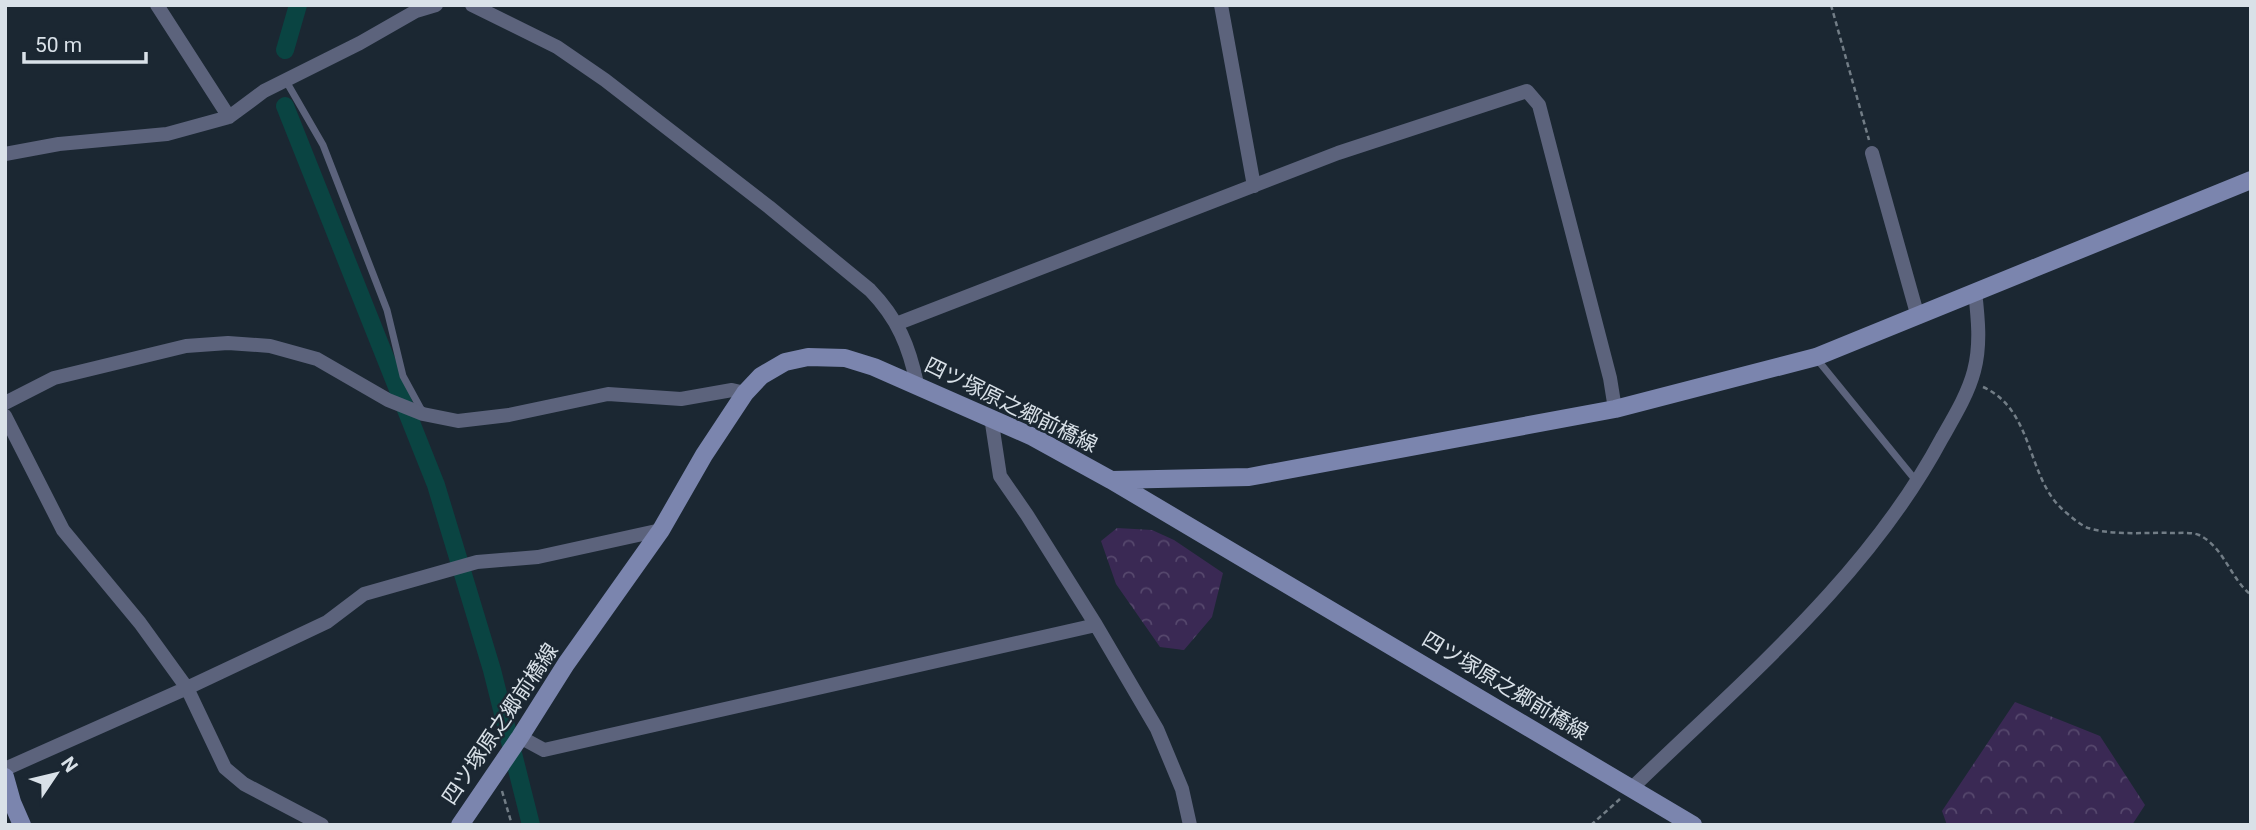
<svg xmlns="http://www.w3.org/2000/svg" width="2256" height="830" viewBox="0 0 2256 830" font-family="Roboto,'Noto Sans JP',sans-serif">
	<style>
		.forest { fill: url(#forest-crowns) }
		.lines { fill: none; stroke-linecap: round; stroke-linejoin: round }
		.canal { stroke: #0a4442; stroke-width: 18 }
		.path { stroke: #727d86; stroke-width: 2.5; stroke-dasharray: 5 3.5; stroke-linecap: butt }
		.lane { stroke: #5c637c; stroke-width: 7 }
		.street { stroke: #5c637c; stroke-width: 14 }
		.secondary { stroke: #7b85ae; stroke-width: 18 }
		.labels { text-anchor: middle; stroke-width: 5; stroke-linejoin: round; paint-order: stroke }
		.street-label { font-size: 21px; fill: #d9e1e8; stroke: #1b2732 }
	</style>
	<defs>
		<pattern id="forest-crowns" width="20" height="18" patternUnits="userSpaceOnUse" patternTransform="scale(1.75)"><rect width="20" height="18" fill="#3a2954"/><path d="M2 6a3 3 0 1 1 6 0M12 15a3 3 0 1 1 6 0" fill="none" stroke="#56486d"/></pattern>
	</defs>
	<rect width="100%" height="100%" fill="#1b2732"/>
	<path class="forest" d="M1117 528 1152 530 1174 540 1223 573 1212 617 1184 650 1160 647 1116 584 1101 541Z
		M2015 702 2100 736 2145 805 2132 825H1947L1942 811Z"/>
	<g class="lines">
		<path class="canal" d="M285 50 298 5
			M285 106 436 485 492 670 531 825"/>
		<path class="path" d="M1831 5 1869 140
			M1983 387C2034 410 2026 475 2062 509 2069 515 2080 525 2088 528 2114 536 2146 532 2173 533 2182 533 2192 532 2199 535 2224 547 2230 578 2251 595
			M502 791 512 825
			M1591 825 1620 799"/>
		<path class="lane" d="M286 81 323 145 387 310 403 376 422 411
			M1816 358 1917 482"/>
		<path class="street" d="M157 5 229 117
			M472 5 557 47 605 80 769 207 870 290C898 319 909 346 917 384
			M1221 5 1254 186
			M1872 153 1918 317
			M5 154 59 144 167 134 229 117 264 91 360 43 416 11 436 5
			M896 324 1338 153 1527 91 1539 105 1610 378 1615 409
			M5 403 54 378 186 346 228 343 270 346 317 359 388 400 423 414 458 421 509 415 608 394 681 399 732 390 745 393
			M5 416 63 530 140 623 187 688 225 768 244 784 322 825
			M991 417 1000 476 1027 515 1096 625 1157 729 1182 789 1190 825
			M520 737 544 750 1096 625
			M5 769 187 688 327 622 364 594 477 562 538 557 661 530
			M1632 788C1743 680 1868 577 1942 438 1954 417 1968 394 1974 371 1981 345 1978 318 1975 291"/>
		<path class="secondary" d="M1112 480 1249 477 1615 409 1816 357 2251 180
			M5 777 12 802 22 825
			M460 825 520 737 566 664 661 530 704 455 745 393 761 376 785 362 808 357 845 358 874 367 1033 437 1111 480 1693 825"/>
	</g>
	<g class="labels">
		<g class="street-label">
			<text transform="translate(1011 405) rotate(26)" y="7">四ツ塚原之郷前橋線</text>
			<text transform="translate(1505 686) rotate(31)" y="7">四ツ塚原之郷前橋線</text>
			<text transform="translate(500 724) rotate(-56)" y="7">四ツ塚原之郷前橋線</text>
		</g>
	</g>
	<rect width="2256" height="830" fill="none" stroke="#d9e1e8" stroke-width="14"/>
	<g transform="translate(56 774) rotate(55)" stroke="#1b2732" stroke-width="5" paint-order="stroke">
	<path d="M0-5L12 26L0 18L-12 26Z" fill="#d9e1e8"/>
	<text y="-10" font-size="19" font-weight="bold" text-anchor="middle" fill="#d9e1e8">N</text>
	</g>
	<path d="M24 52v10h122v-10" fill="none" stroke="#d9e1e8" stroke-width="3.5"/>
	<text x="35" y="52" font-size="21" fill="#d9e1e8" stroke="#1b2732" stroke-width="5" paint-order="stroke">50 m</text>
</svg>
